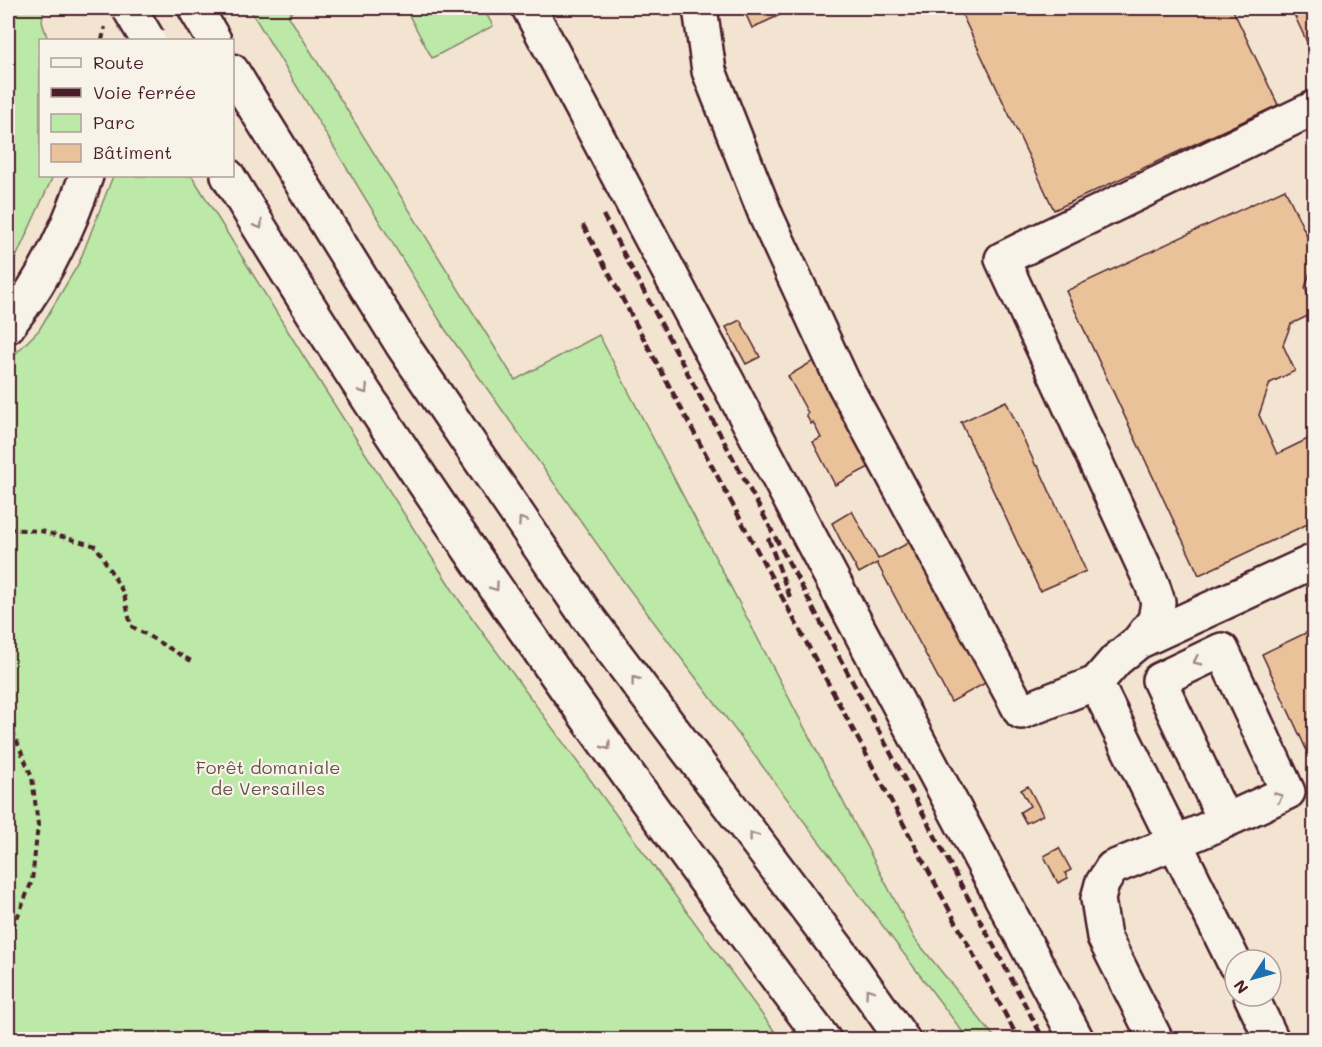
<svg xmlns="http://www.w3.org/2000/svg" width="1322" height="1047" viewBox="0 0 1322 1047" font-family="Mali,sans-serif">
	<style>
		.green { fill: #bce9a7; stroke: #838469; stroke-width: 1.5 }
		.building { fill: #eac29a; stroke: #4a1f2b; stroke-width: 1.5 }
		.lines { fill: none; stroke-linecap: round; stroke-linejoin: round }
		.minor-casing { stroke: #4a1f2b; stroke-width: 38 }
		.highway-casing { stroke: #4a1f2b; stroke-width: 38 }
		.path { stroke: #4a1f2b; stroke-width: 4; stroke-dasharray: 6 4.5; stroke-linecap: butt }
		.minor { stroke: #f7f3e8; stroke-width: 33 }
		.highway { stroke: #f7f3e8; stroke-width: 33 }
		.rail { stroke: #4a1f2b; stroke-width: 4.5; stroke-dasharray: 9 4.5; stroke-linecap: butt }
		.highway-bridge-casing { stroke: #4a1f2b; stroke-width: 38; stroke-linecap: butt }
		.highway-bridge { stroke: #f7f3e8; stroke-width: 33 }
		.oneway { stroke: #a0898a }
		.labels { text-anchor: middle; stroke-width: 4.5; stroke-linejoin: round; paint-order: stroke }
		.park-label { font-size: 18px; fill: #66524a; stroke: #f7f3e8 }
	</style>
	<rect width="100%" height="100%" fill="#f3e4d1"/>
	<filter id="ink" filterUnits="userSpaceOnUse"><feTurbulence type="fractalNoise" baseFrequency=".0167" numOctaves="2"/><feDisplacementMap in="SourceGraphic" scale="12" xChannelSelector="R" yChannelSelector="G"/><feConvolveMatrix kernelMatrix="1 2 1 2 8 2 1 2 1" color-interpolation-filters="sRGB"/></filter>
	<g filter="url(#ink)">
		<path class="green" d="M8 8H44L42 22 48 40H40V176H53L12 266 8 273Z
			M249 8H298L288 15 515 380 599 335 915 939 996 1039H968L626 585 445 329Z
			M405 8H483L493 26 432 58Z
			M113 176H192L304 357 459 600 780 1039H8V361L39 330 79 263Z"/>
		<path class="building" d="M743 8H795L752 28Z
			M959 8H1232L1278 105 1054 210Z
			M1291 8H1314V57Z
			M1285 189 1314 251V260L1305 288 1314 309V313L1291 324 1283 345 1295 371 1270 383 1259 415 1277 454 1314 436V521L1199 575 1066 291Z
			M740 320 760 357 746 364 726 327Z
			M815 360 873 465 835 485 813 442 821 438 813 422 811 424 806 415 808 413 788 376Z
			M1006 401 1036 466H1038L1086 571 1040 591 961 422Z
			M852 511 878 559 914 540 989 681 951 702 877 563 859 573 845 549 832 523Z
			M1314 629V766L1262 654Z
			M1028 786 1043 815 1026 823 1020 812 1030 806 1021 790Z
			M1059 848 1071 870 1065 873 1068 878 1058 883 1044 856Z"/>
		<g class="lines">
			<g class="minor-casing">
				<path id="minor" d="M529 8 1077 1040
					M700 8 709 71 767 218 843 382 1021 712 1096 683 1116 660 1138 642 1155 620 1158 602 1152 584 1002 259 1314 108
					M8 326C42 282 69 229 86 176
					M1138 642 1314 561
					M1096 683 1235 964
					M1251 996 1272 1040
					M1156 1040 1104 937 1098 899 1102 884 1112 868 1205 830C1233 817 1261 805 1288 792L1222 650 1159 680 1225 821"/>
			</g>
			<g class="highway-casing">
				<path id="highway" d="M195 8 214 40
					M232 71 403 346 586 615 855 972 903 1040
					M228 176C409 475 613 760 824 1040"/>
			</g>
			<path class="path" d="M102 40 105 27
				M8 529 41 531 96 546 124 594 131 626 193 662
				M8 721 32 777 38 825 32 881 8 940"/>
			<use href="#minor" class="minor"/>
			<use href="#highway" class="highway"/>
			<path class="rail" d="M603 215 1044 1040
				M583 225 1019 1040
				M768 538 791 600"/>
			<g class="highway-bridge-casing">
				<path id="highway-bridge" d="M129 8 148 40"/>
			</g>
			<use href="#highway-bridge" class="highway-bridge"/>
		</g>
		<defs><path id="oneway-chevron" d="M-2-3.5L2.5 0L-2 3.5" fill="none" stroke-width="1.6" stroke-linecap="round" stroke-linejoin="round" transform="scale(1.5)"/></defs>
		<g class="oneway">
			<use href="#oneway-chevron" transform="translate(259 225) rotate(58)"/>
			<use href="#oneway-chevron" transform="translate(364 390) rotate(57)"/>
			<use href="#oneway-chevron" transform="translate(522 521) rotate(-124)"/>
			<use href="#oneway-chevron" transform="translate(495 587) rotate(55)"/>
			<use href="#oneway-chevron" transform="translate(1197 661) rotate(155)"/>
			<use href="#oneway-chevron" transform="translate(635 680) rotate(-127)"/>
			<use href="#oneway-chevron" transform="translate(607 746) rotate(53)"/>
			<use href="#oneway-chevron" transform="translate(1279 797) rotate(-24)"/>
			<use href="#oneway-chevron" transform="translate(753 836) rotate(-127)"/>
			<use href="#oneway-chevron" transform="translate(869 992) rotate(-126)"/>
		</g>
	</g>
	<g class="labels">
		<g class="park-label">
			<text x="268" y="774">Forêt domaniale<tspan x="268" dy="21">de Versailles</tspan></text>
		</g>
	</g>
	<rect width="1322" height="1047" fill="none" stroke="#f7f3e8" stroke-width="30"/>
	<rect x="15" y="15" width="1292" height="1017" fill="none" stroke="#4a1f2b" stroke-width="2" filter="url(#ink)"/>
	<rect x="39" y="39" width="195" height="138" fill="#f7f3e8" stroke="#b29e9c" stroke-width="1.5"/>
	<rect x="51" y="58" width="30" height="9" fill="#f7f3e8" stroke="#b29e9c" stroke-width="1.5"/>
	<text x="93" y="69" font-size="18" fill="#4a1f2b">Route</text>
	<rect x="51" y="88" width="30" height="9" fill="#4a1f2b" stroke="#b29e9c" stroke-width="1.5"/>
	<text x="93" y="99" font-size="18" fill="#4a1f2b">Voie ferrée</text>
	<rect x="51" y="114" width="30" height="18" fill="#bce9a7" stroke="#b29e9c" stroke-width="1.5"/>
	<text x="93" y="129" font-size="18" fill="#4a1f2b">Parc</text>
	<rect x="51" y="144" width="30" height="18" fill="#eac29a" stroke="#b29e9c" stroke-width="1.5"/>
	<text x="93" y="159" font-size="18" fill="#4a1f2b">Bâtiment</text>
	<g transform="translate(1253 978) rotate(234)"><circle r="28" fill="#f7f3e8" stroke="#b29e9c" stroke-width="1.5"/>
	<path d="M0-4.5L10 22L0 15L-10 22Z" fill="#1f6fb2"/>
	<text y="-9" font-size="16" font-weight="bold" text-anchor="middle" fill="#4a1f2b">N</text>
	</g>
</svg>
